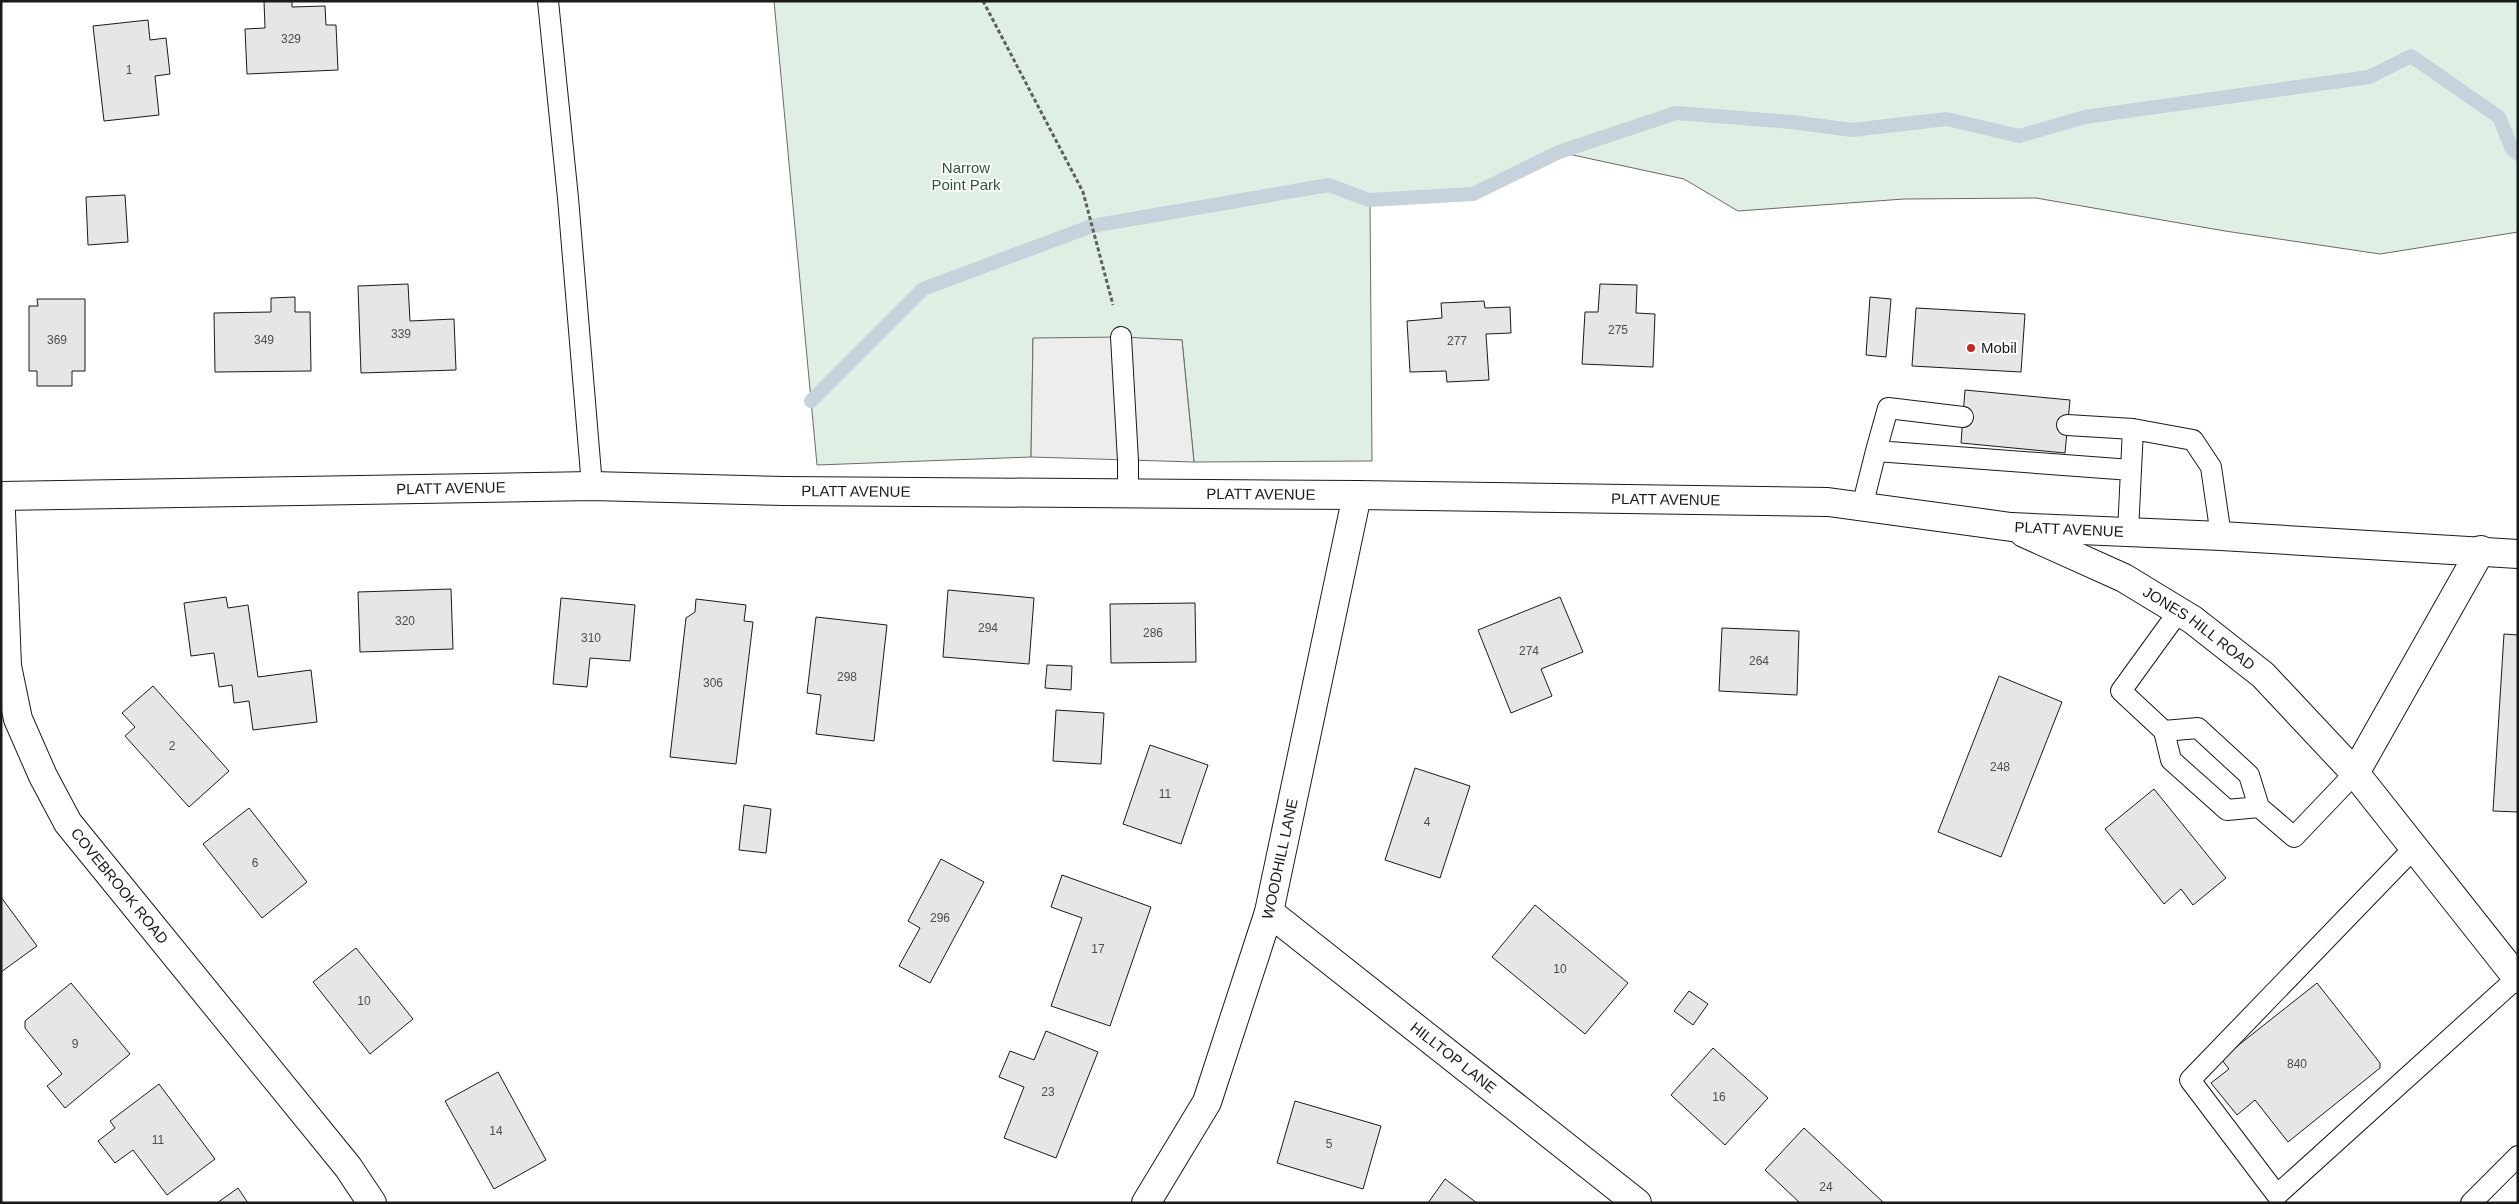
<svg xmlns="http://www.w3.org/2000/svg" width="2519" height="1204" viewBox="0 0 2519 1204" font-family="Helvetica,sans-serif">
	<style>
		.green { fill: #e0efe3; stroke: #6a6a6a }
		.parking { fill: #ededed; stroke: #6a6a6a }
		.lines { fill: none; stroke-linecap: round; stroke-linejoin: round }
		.stream { stroke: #c6d2dc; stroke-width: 14 }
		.building { fill: #e6e6e6; stroke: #1a1a1a }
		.lane-casing { stroke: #1a1a1a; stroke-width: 22 }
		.street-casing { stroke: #1a1a1a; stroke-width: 30 }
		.secondary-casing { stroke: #1a1a1a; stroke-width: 30 }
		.path { stroke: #5f5f5f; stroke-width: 3; stroke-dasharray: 4 2.5; stroke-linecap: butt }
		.lane { stroke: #fff; stroke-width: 20 }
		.street { stroke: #fff; stroke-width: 28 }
		.secondary { stroke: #fff; stroke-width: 28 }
		.poi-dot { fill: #c62828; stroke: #fff; stroke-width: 2 }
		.labels { text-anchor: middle; stroke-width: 4; stroke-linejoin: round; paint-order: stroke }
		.number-label { font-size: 12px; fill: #4d4d4d }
		.park-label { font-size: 15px; fill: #2b5a34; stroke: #fff }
		.poi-label { font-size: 15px; fill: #1a1a1a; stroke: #fff; text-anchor: start }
		.street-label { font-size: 15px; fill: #1a1a1a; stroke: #fff }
	</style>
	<rect width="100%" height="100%" fill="#fff"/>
	<path class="green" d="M774 1H2518V232L2380 254 2225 231 2036 198 1904 199 1738 211 1684 179 1559 152 1473 194 1370 200 1372 461 1194 462 1182 340 1033 339 1031 457 817 465Z"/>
	<path class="parking" d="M1121 337 1182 340 1194 462 1031 457 1033 338Z"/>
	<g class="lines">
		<path class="stream" d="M811 401 923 289 1092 226 1329 185 1369 200 1473 194 1559 152 1676 113 1792 122 1852 130 1947 119 2019 136 2085 117 2369 77 2411 56 2499 117 2512 149 2518 154"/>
	</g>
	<path class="building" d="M264 1H292V7L325 6 326 25H336L338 70 247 74 245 29 265 28Z
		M148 20 150 40 166 38 170 74 155 76 159 115 104 121 93 26Z
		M125 195 128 242 88 245 86 197Z
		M408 284 410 321 454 319 456 370 361 373 358 286Z
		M1600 284 1637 285 1636 313 1655 314 1653 367 1582 364 1585 312H1598Z
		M295 297V312H310L311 371 215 372 214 313 271 312V298Z
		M1870 297 1891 299 1886 357 1866 355Z
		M37 299H85V371H72V386H37V371H29V306H38Z
		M1484 301 1485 308 1510 307 1511 333 1486 334 1489 380 1447 382 1446 371 1410 372 1407 321 1442 318 1441 303Z
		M1916 308 2025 314 2021 372 1912 366Z
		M1965 390 2070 400 2065 453 1961 443Z
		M451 589 453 649 360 652 358 592Z
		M948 590 1034 598 1029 664 943 657Z
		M226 597 228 608 248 605 258 677 311 670 317 722 253 730 249 701 234 703 232 685 219 687 214 653 191 656 184 603Z
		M1560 597 1583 652 1541 669 1552 696 1511 713 1478 630Z
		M561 598 635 605 630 661 590 658 587 687 553 684Z
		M696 599 746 605 744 621 753 622 736 764 670 757 686 618 695 612Z
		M1195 603 1196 662 1111 663 1110 604Z
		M816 617 887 625 874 741 816 734 821 695 807 693Z
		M1722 628 1799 631 1797 695 1719 691Z
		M2504 634 2518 635V812L2493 811Z
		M1047 665 1072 666 1071 690 1045 688Z
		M1999 676 2062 702 2001 857 1938 832Z
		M153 686 229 771 189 807 125 736 135 727 122 713Z
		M1056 710 1104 713 1101 764 1053 761Z
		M1150 745 1208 765 1181 844 1123 824Z
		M1415 768 1470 786 1440 878 1385 860Z
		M2154 789 2226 878 2193 905 2181 889 2164 904 2105 829Z
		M744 805 771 809 766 853 739 850Z
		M249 808 307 882 262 918 203 844Z
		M941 859 984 882 930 983 899 966 920 928 908 921Z
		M1062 875 1151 907 1110 1026 1051 1006 1082 918 1051 907Z
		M1 897 37 946 1 972Z
		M1535 905 1628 983 1585 1034 1492 957Z
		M356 948 413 1019 370 1054 313 982Z
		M71 983 130 1054 65 1108 47 1086 62 1074 25 1028V1021Z
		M2317 983 2380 1063V1068L2288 1142 2255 1100 2237 1115 2211 1083 2229 1069 2221 1059Z
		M1689 991 1708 1004 1693 1025 1674 1011Z
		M1046 1031 1098 1052 1056 1158 1004 1138 1024 1087 999 1077 1010 1051 1034 1060Z
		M1713 1048 1768 1098 1725 1145 1671 1095Z
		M498 1072 546 1160 494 1189 445 1101Z
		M159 1084 215 1159 167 1195 133 1150 115 1163 98 1141 115 1128 110 1121Z
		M1295 1101 1381 1126 1363 1189 1277 1163Z
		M1804 1128 1884 1203H1800L1765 1170Z
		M1445 1179 1477 1203H1428Z
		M238 1188 248 1203H217Z"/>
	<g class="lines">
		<g class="lane-casing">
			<path id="lane" d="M548 1 568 198 592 486
				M1121 337 1128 461V493
				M2067 425 2133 429 2131 470
				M2133 429 2193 440 2211 467 2221 536
				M1876 451 1888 408 1963 417
				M1862 507 1876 451 2131 470 2128 532
				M2164 731 2198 728 2249 775 2259 807 2227 810 2171 760 2164 731 2121 691 2179 611
				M2259 807 2294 837 2355 773
				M2414 848 2190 1080 2277 1195 2517 978
				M2471 1203 2518 1156"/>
		</g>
		<g class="street-casing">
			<g id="street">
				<path id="s1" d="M1 512 7 666 18 719 43 776 68 823 348 1167 372 1203"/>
				<path id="s2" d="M1269 912 1637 1203"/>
				<path id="s3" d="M1146 1203 1207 1102 1269 912 1357 495"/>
			</g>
		</g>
		<g class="secondary-casing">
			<g id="secondary">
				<path id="s4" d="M1 496 592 486 784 491 1357 495 1828 502 2011 527 2221 536 2518 554"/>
				<path id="s5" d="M2024 533 2124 578 2193 620 2263 675 2355 773 2518 979"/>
				<path d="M2355 773 2481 550"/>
			</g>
		</g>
		<path class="path" d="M983 1 1083 192 1113 305"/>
		<use href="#lane" class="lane"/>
		<use href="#street" class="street"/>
		<use href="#secondary" class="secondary"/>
	</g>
	<circle class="poi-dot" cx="1971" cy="348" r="5"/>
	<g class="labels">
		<g class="number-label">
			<text x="291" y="43">329</text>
			<text x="129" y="74">1</text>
			<text x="1618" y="334">275</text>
			<text x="401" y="338">339</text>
			<text x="57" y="344">369</text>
			<text x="264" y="344">349</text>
			<text x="1457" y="345">277</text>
			<text x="405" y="625">320</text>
			<text x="988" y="632">294</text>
			<text x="1153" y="637">286</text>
			<text x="591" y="642">310</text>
			<text x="1529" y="655">274</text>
			<text x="1759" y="665">264</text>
			<text x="847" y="681">298</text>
			<text x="713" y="687">306</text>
			<text x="172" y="750">2</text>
			<text x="2000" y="771">248</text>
			<text x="1165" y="798">11</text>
			<text x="1427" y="826">4</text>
			<text x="255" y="867">6</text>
			<text x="940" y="922">296</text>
			<text x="1098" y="953">17</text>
			<text x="1560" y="973">10</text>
			<text x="364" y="1005">10</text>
			<text x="75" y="1048">9</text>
			<text x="2297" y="1068">840</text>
			<text x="1048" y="1096">23</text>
			<text x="1719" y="1101">16</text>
			<text x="496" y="1135">14</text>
			<text x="158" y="1144">11</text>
			<text x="1329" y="1148">5</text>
			<text x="1826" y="1191">24</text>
		</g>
		<g class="park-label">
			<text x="966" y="173">Narrow<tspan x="966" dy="17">Point Park</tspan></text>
		</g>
		<g class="poi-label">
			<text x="1981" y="353">Mobil</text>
		</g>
		<g class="street-label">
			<text dy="5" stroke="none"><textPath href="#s4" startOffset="450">PLATT AVENUE</textPath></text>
			<text dy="5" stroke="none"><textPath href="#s4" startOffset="855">PLATT AVENUE</textPath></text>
			<text dy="5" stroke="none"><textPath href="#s4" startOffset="1260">PLATT AVENUE</textPath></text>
			<text dy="5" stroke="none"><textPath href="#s4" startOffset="1665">PLATT AVENUE</textPath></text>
			<text dy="5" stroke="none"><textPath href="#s4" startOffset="2070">PLATT AVENUE</textPath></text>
			<text dy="5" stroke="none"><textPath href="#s5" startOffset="200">JONES HILL ROAD</textPath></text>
			<text dy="5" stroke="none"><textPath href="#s3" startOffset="372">WOODHILL LANE</textPath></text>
			<text dy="5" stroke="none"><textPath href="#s1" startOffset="405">COVEBROOK ROAD</textPath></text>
			<text dy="5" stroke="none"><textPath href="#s2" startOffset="235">HILLTOP LANE</textPath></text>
		</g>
	</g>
	<rect width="2519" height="1204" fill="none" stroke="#1a1a1a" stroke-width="5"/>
</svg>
